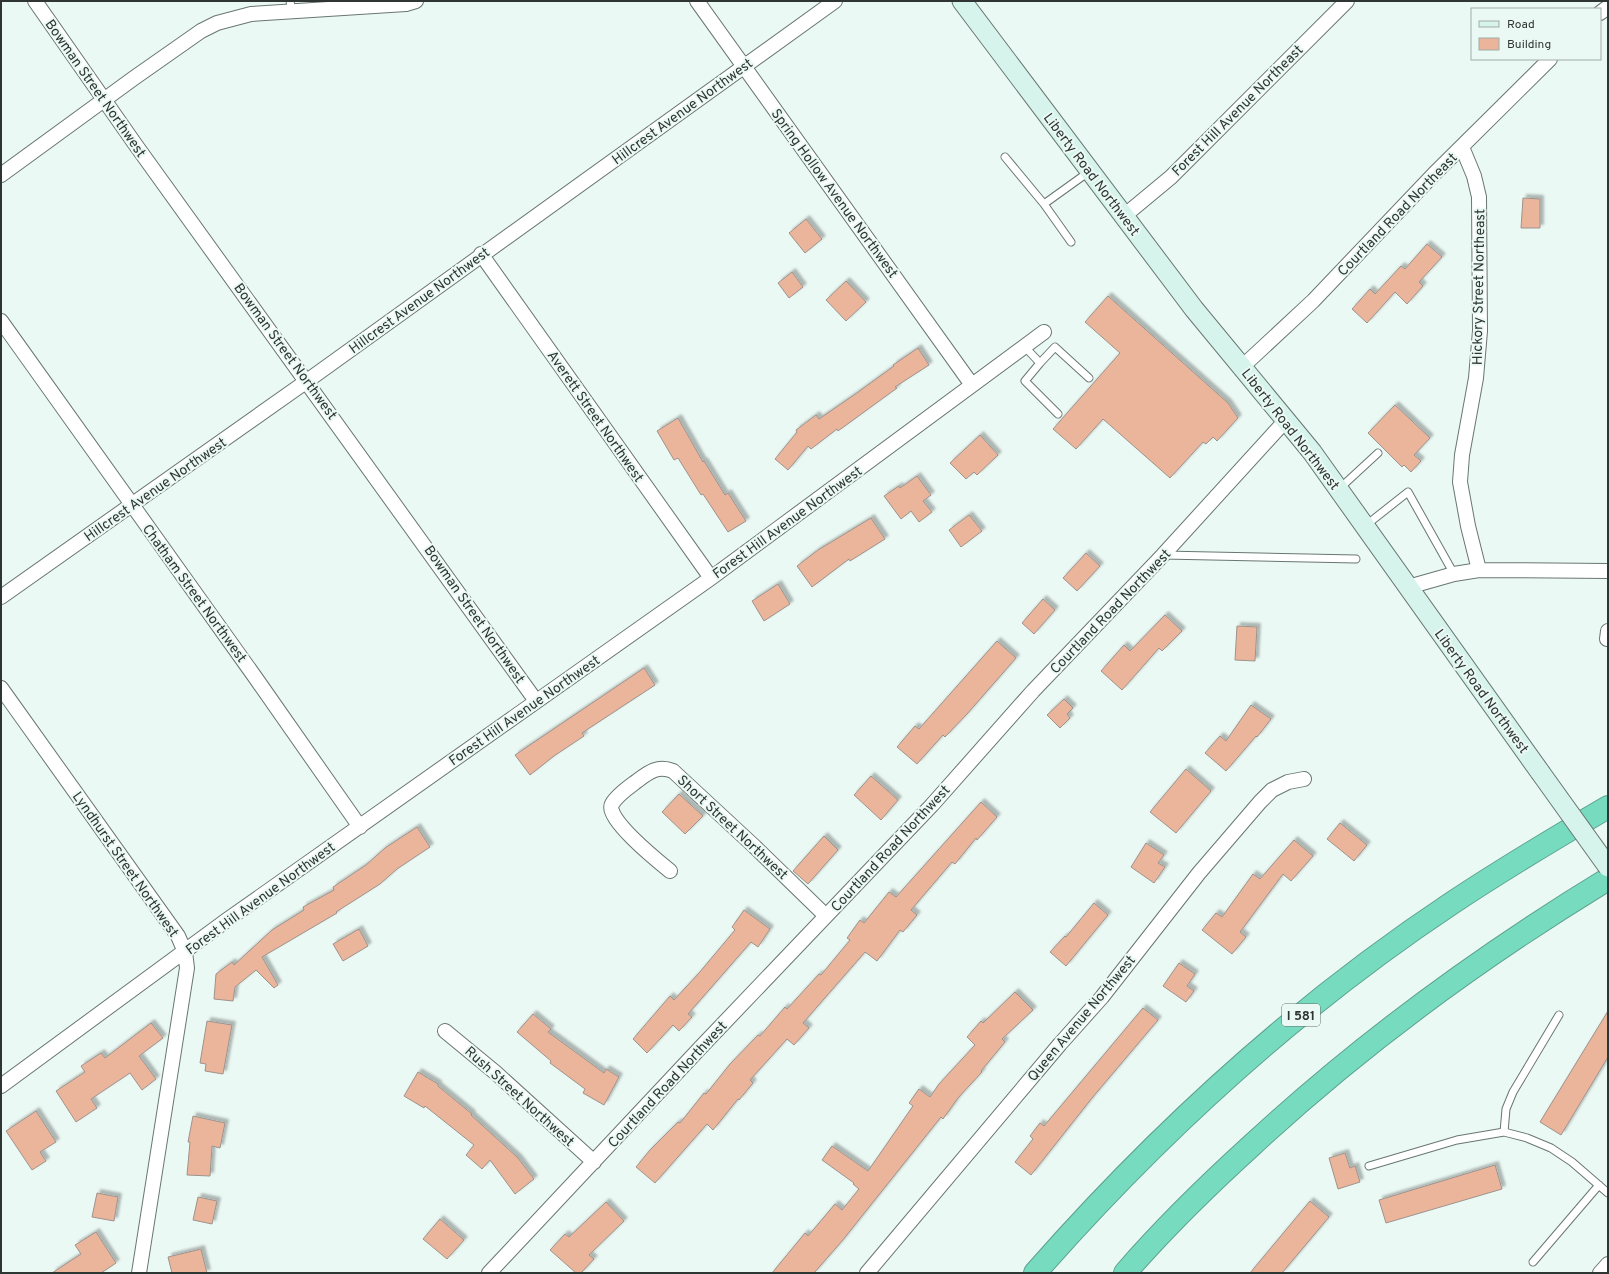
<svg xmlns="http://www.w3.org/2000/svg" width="1609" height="1274" viewBox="0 0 1609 1274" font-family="Overpass,sans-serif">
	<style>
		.building { fill: #eab59b; stroke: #9e928d; filter: url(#shadow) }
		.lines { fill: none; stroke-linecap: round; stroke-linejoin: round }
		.lane-casing { stroke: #697672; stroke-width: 9 }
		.street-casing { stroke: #697672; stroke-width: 16 }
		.secondary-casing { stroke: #697672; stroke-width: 21 }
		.highway-casing { stroke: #5da18e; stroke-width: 24 }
		.lane { stroke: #fff; stroke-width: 7 }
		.street { stroke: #fff; stroke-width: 14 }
		.secondary { stroke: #d6f4ec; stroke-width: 19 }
		.highway { stroke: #76dbbf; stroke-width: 22 }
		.secondary-bridge-casing { stroke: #697672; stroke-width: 21; stroke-linecap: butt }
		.secondary-bridge { stroke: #d6f4ec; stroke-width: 19 }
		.labels { text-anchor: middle; stroke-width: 4; stroke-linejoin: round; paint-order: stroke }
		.shield { fill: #ebf9f4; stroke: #67706d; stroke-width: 1 }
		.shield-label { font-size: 13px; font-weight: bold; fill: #2f3533 }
		.street-label { font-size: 14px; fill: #2f3533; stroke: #ebf9f4 }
	</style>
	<defs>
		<filter id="shadow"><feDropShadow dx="3.5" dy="-3.5" stdDeviation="1" flood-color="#0004"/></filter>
	</defs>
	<rect width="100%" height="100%" fill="#ebf9f4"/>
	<path class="building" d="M1523 198 1540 199V228H1521Z
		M806 219 822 239 805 253 789 233Z
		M1427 244 1442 257 1419 282 1423 286 1407 304 1395 292 1367 323 1352 309 1370 289 1375 294 1401 266 1405 269Z
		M792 272 803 287 789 298 778 283Z
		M846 281 866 302 846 321 826 300Z
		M1108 296 1228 403 1238 418 1217 441 1213 437 1206 444 1203 442 1170 478 1103 419 1076 449 1053 429 1120 353 1085 322Z
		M918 348 929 365 895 387 897 388 838 431 837 429 811 449 808 446 788 470 775 459 797 432 796 430 816 415 819 419 854 395 894 366 893 365Z
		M1395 405 1430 438 1414 455 1421 461 1411 472 1404 465 1402 467 1368 433Z
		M678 418 703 462 704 461 725 495 728 493 746 521 728 532 703 494 701 495 678 458 674 460 657 431Z
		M980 435 998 455 977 475 974 472 966 479 950 463Z
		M917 476 931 495 923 501 932 512 919 522 911 511 901 519 884 496 899 486 900 488Z
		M969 515 982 531 961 547 949 530Z
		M871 518 885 539 850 561 849 559 812 587 797 566 818 550Z
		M1086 553 1100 566 1077 591 1063 578Z
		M778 584 790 604 764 621 752 601Z
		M1043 599 1055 610 1034 634 1022 623Z
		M1165 615 1182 631 1162 651 1159 648 1122 690 1101 671 1124 645 1130 651Z
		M1237 626 1257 627 1255 661 1235 660Z
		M997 641 1016 658 967 714 945 737 943 735 917 764 897 747 915 726 919 729Z
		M644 668 655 685 582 733 584 736 554 756 530 775 515 755Z
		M1064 699 1073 708 1067 714 1070 718 1060 728 1047 715Z
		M1251 705 1271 719 1257 737 1256 736 1226 771 1205 753 1220 736 1226 741Z
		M1186 769 1211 791 1176 833 1150 812Z
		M871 776 898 800 881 820 854 795Z
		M679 794 703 816 685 834 662 812Z
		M981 802 997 817 977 840 976 838 955 864 952 862 911 910 917 915 903 932 900 930 877 961 865 952 803 1023 809 1028 794 1045 787 1039 750 1080 753 1083 739 1100 738 1099 713 1130 707 1124 655 1183 636 1167 650 1150 678 1122 680 1123 704 1093 706 1094 730 1064 758 1035 760 1036 785 1007 787 1009 819 974 821 975 850 940 847 938 860 920 864 923 889 892 896 897Z
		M1340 823 1367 845 1354 861 1327 839Z
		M417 827 430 847 397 869 380 884 336 912 337 913 262 957 278 985 274 988 256 970 235 987 233 1001 214 999 216 974 232 962 234 965 272 930 304 910 303 907 334 890 333 887 366 865 385 848Z
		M824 836 838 850 808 884 793 871Z
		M1294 840 1313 856 1291 881 1283 874 1240 932 1246 937 1232 954 1202 930 1216 913 1222 917 1253 874 1260 879Z
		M1146 843 1164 855 1158 863 1165 867 1154 883 1131 867Z
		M1094 903 1108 915 1066 966 1050 952 1065 936 1066 937Z
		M744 910 770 929 758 947 751 942 688 1014 692 1017 679 1031 673 1025 647 1053 633 1039 670 996 674 1000 699 973 735 930 732 927Z
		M359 929 368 946 343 961 333 944Z
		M1179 963 1195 974 1187 986 1194 991 1186 1002 1163 986Z
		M1015 992 1033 1010 1002 1039 1005 1042 981 1071 982 1072 958 1098 943 1119 941 1117 842 1241 814 1273H772L805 1233 808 1236 835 1204 842 1210 859 1189 853 1184 854 1183 822 1160 832 1146 868 1171 913 1106 909 1103 919 1089 930 1097 939 1084 975 1045 967 1037 981 1021 983 1023Z
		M1143 1008 1158 1020 1092 1098 1031 1175 1015 1162 1033 1139 1030 1136 1040 1123 1044 1126Z
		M1608 1011V1057L1561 1135 1540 1122Z
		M533 1014 551 1029 548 1032 604 1073 606 1069 619 1077 604 1105 583 1093 585 1089 550 1063 551 1061 517 1032Z
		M207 1021 232 1025 223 1074 205 1071 206 1064 200 1063Z
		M151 1023 163 1038 139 1056 156 1079 142 1090 130 1073 91 1099 97 1108 76 1122 56 1091 85 1072 81 1066 101 1053 105 1058Z
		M418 1072 438 1084V1086L472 1114 471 1115 518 1158 534 1179 515 1194 490 1160 482 1169 466 1155 474 1145 425 1106 424 1108 404 1096Z
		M36 1111 56 1142 40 1152 46 1161 32 1170 6 1131Z
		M193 1116 225 1123 220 1148 212 1146 210 1176 187 1175 190 1142H188Z
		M1345 1153 1350 1168 1355 1166 1360 1182 1338 1189 1329 1158Z
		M1495 1165 1502 1189 1386 1223 1379 1200Z
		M97 1193 118 1197 114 1221 92 1217Z
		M198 1197 217 1201 212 1224 193 1220Z
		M1310 1201 1329 1217 1282 1273H1250Z
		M606 1202 624 1221 589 1255 594 1259 581 1273H576L550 1250 565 1234 569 1237Z
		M440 1219 464 1240 447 1259 423 1239Z
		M96 1232 116 1263 101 1273H52L81 1254 75 1245Z
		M201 1249 207 1273H172L168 1257Z"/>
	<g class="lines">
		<g class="lane-casing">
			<path id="lane" d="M290 1 292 12
				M1005 157 1044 204 1090 171
				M1044 204 1071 242
				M1024 346 1040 363 1025 381 1058 414
				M1040 363 1055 347 1089 378
				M1339 489 1378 453
				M1365 526 1408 492 1454 574
				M1163 555 1356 559
				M1504 1132 1506 1109 1513 1092 1559 1015
				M1369 1166 1457 1140 1504 1132 1527 1138 1551 1148 1572 1162 1608 1193
				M1533 1262 1599 1185"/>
		</g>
		<g class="street-casing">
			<path id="street" d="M35 1 135 144 536 701
				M697 1 972 385
				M1600 13 1608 7
				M1462 147 1474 176 1479 197 1480 331 1476 378 1462 455 1460 482 1468 526 1479 570
				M1 175 134 78 201 31 217 23 251 14 406 4 416 1
				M1124 216 1171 177 1347 1
				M481 254 711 578
				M1 321 255 677 360 827
				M1242 367 1313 301 1434 174 1550 59
				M1408 587 1454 574 1479 570 1608 571
				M1 597 307 381 835 1
				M1607 639 1608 631
				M1 688 178 936 185 952 187 968 139 1273
				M670 871C659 862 604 818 612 804 617 795 629 787 637 781 649 772 658 765 673 771L755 847 826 916
				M445 1031 496 1073 594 1162
				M1 1086 227 920 711 578 1044 332
				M489 1273 701 1047 932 805 1033 691 1163 555 1286 420
				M867 1273 1060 1044 1102 997 1199 873 1260 802 1272 790 1288 782 1304 779
				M1600 1273 1608 1264"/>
		</g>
		<g class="secondary-casing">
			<path id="secondary" d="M962 1 1194 309 1312 452 1540 772"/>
		</g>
		<g class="highway-casing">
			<path id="highway" d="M1035 1273C1158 1133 1297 1006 1452 903 1503 869 1555 838 1608 807
				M1125 1273C1164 1228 1207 1186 1251 1146 1361 1044 1480 957 1608 879"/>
		</g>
		<use href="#lane" class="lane"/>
		<use href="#street" class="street"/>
		<use href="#secondary" class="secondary"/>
		<use href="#highway" class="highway"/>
		<g class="secondary-bridge-casing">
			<path id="secondary-bridge" d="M1540 772 1608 867"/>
		</g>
		<use href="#secondary-bridge" class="secondary-bridge"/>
	</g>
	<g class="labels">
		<rect class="shield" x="1282" y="1004" width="38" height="22" rx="3"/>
		<g class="shield-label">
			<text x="1301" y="1020">I 581</text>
		</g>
		<g class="street-label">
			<text transform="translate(96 88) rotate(55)" y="5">Bowman Street Northwest</text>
			<text transform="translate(1237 110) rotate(-45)" y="5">Forest Hill Avenue Northeast</text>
			<text transform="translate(682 111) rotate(-36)" y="5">Hillcrest Avenue Northwest</text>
			<text transform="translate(1092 174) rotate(53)" y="5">Liberty Road Northwest</text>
			<text transform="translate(835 193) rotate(54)" y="5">Spring Hollow Avenue Northwest</text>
			<text transform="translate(1397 214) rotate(-46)" y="5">Courtland Road Northeast</text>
			<text transform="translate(1478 287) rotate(-89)" y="5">Hickory Street Northeast</text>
			<text transform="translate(419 300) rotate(-36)" y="5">Hillcrest Avenue Northwest</text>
			<text transform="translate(286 351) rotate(54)" y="5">Bowman Street Northwest</text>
			<text transform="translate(596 416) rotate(55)" y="5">Averett Street Northwest</text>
			<text transform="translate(1291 429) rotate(52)" y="5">Liberty Road Northwest</text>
			<text transform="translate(155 489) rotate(-35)" y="5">Hillcrest Avenue Northwest</text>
			<text transform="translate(787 522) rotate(-36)" y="5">Forest Hill Avenue Northwest</text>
			<text transform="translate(195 593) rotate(54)" y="5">Chatham Street Northwest</text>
			<text transform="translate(1110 611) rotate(-46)" y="5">Courtland Road Northwest</text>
			<text transform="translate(475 614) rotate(55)" y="5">Bowman Street Northwest</text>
			<text transform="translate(1482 691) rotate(54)" y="5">Liberty Road Northwest</text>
			<text transform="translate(524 710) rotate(-35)" y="5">Forest Hill Avenue Northwest</text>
			<text transform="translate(733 827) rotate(43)" y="5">Short Street Northwest</text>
			<text transform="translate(890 848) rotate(-47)" y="5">Courtland Road Northwest</text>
			<text transform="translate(126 864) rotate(55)" y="5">Lyndhurst Street Northwest</text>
			<text transform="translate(260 898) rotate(-36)" y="5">Forest Hill Avenue Northwest</text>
			<text transform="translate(1081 1018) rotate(-50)" y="5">Queen Avenue Northwest</text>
			<text transform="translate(667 1084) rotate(-47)" y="5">Courtland Road Northwest</text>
			<text transform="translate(520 1096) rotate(42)" y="5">Rush Street Northwest</text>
		</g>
	</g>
	<rect width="1609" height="1274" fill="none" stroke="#2f3533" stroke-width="4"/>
	<rect x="1471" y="8" width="130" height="52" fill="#ebf9f4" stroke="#a0aba7"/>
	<rect x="1479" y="21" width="20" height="6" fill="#d6f4ec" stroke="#a0aba7"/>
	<text x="1507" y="28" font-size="12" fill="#2f3533">Road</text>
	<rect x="1479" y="38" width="20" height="12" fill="#eab59b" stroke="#a0aba7"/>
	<text x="1507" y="48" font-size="12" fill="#2f3533">Building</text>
</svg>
